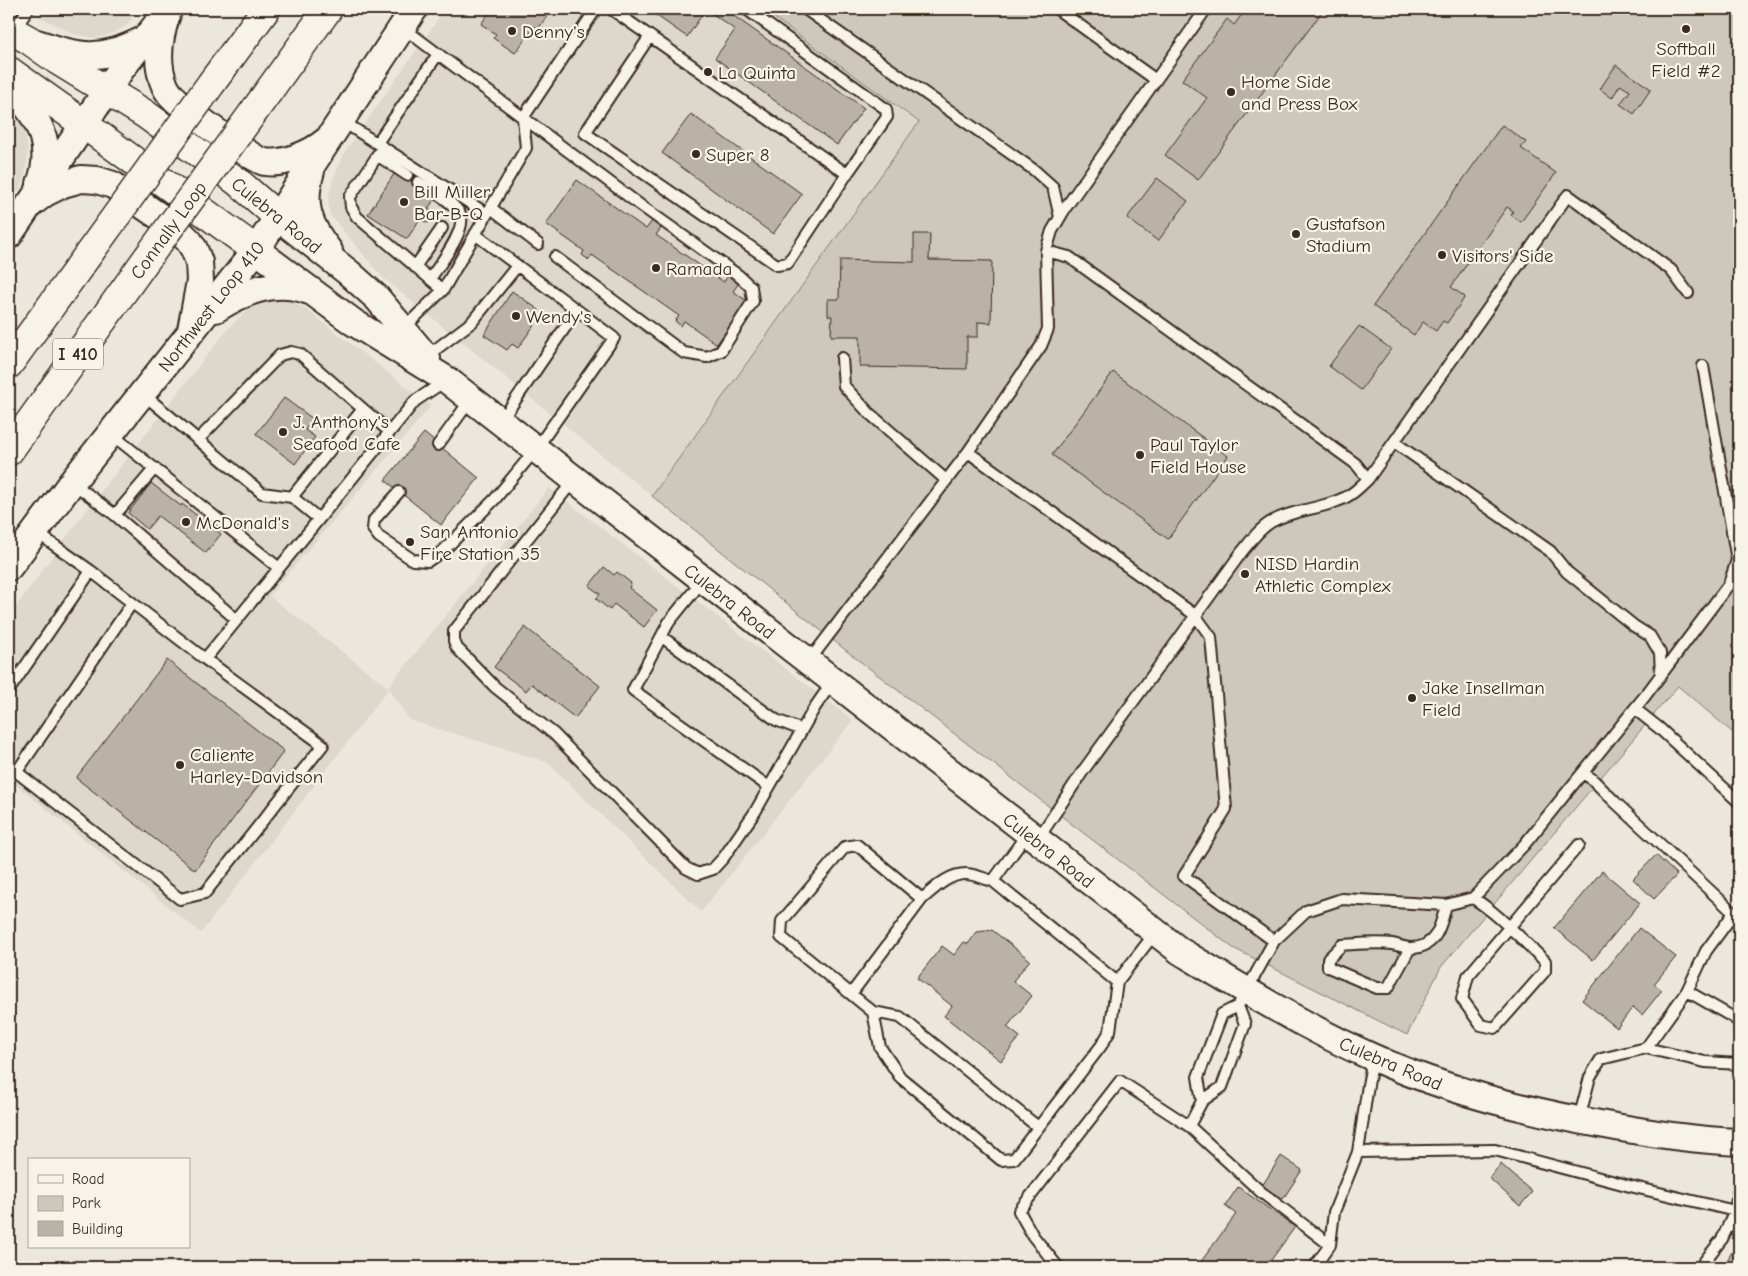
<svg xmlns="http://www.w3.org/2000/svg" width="1748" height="1276" viewBox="0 0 1748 1276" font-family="'Comic Neue',sans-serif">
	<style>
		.built { fill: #ddd7cc }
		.green { fill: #cec8bc; stroke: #84796d }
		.building { fill: #bab2a7; stroke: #3b2a1e }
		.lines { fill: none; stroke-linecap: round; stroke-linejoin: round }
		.service-casing { stroke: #3b2a1e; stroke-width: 14 }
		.secondary-casing { stroke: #3b2a1e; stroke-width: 30 }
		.primary-casing { stroke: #3b2a1e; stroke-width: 31 }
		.motorway-casing { stroke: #3b2a1e; stroke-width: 31 }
		.service { stroke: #f7f3e8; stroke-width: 10 }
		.secondary { stroke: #f7f3e8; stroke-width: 26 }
		.primary { stroke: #f7f3e8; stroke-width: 28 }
		.motorway { stroke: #f7f3e8; stroke-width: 28 }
		.motorway-bridge-casing { stroke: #3b2a1e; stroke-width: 31; stroke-linecap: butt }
		.motorway-bridge { stroke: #f7f3e8; stroke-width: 28 }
		.poi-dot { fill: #3b2a1e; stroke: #f7f3e8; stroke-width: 2 }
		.labels { text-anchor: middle; stroke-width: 4.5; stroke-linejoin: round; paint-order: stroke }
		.shield { fill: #f7f3e8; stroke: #73665b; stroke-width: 1 }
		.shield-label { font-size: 18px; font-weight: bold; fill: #3b2a1e }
		.poi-label { font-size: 19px; fill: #3b2a1e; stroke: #f7f3e8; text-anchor: start }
		.street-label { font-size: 19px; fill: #3b2a1e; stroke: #f7f3e8 }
	</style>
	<rect width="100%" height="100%" fill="#ece7dc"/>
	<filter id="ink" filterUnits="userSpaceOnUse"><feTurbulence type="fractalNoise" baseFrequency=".02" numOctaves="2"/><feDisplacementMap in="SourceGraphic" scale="10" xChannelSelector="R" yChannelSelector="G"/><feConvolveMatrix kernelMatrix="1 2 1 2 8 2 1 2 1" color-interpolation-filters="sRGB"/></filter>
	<g filter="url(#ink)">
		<path class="built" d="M24 9H139L125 27 106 36 94 38 74 34Z
			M445 9H762L919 122 652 496 383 278 330 215 328 199 332 182 345 152Z
			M9 105 18 114 24 129 28 151 26 170 20 189 9 206Z
			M286 300 303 307 431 406 269 596 388 687 549 488 853 720 701 912 547 762 409 720 389 688 201 933 9 779V616L76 524 226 331 248 309 268 301Z"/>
		<path class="green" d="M762 9H1739V738L1678 686 1441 967 1407 1035 1233 948 848 652 652 496 919 122Z"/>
		<path class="building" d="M492 9H548L551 11 538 29 535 26 515 53 493 38 496 34 481 24Z
			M647 9H724L864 108 837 145 715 58 735 30 706 9 687 37Z
			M1246 9H1324L1198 180 1165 155 1207 98 1182 80 1227 19 1234 25Z
			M1616 65 1651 89 1634 114 1620 104 1630 91 1620 85 1612 98 1600 89Z
			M691 114 802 194 773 234 662 153Z
			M1502 125 1526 142 1521 148 1556 173 1521 222 1511 215 1513 211 1507 207 1451 287 1465 297 1447 323 1443 321 1436 331 1423 322 1414 335 1373 306Z
			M396 171 408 172 420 179 437 195 428 209 434 213 428 223 420 219 407 239 368 214Z
			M1157 178 1188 201 1158 241 1127 218Z
			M577 180 646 229 652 221 661 228 656 235 724 282 728 275 739 283 733 291 747 301 717 344 684 321 681 326 675 321 679 316 592 255 589 260 582 255 584 251 546 224Z
			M914 234H930L929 260 992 261 991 323 978 322V337H967V369L860 367V336H831L832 316H828V299H839L840 260 914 262Z
			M512 291 539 310 532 321 535 324 518 348 512 344 507 350 484 335Z
			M1359 326 1391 349 1361 390 1329 366Z
			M1113 372 1228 456 1168 539 1052 455Z
			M284 398 313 419 305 430 315 437 295 464 256 434Z
			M424 433 479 478 441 525 385 480Z
			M151 483 181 506 182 504 221 534 206 553 158 516 147 529 128 513Z
			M604 567 614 575 617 572 631 583 629 588 657 610 644 627 614 604 610 610 596 599 600 594 589 586Z
			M525 627 600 686 575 718 532 684 526 691 494 667Z
			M167 660 284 751 195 870 76 778Z
			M1656 855 1677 875 1654 899 1633 879Z
			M1602 871 1640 903 1593 960 1554 928Z
			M1639 928 1676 957 1654 984 1662 990 1642 1015 1633 1007 1617 1028 1582 1000Z
			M992 930 1030 960 1013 981 1032 996 1007 1027 1020 1037 1001 1061 944 1016 952 1006 917 978 942 946 954 955 964 942 968 944 977 932Z
			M1281 1156 1302 1170 1283 1199 1262 1186Z
			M1501 1164 1532 1192 1520 1206 1489 1178Z
			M1238 1187 1295 1227 1266 1267H1197L1236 1214 1225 1206Z
			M1732 1252 1739 1256V1267H1723Z"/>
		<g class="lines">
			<g class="service-casing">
				<path id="service" d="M611 9 847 174 788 263 777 265 585 133 650 36
					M746 9 886 109 887 117 847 174
					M805 9 1034 170 1053 187 1060 217
					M1057 9 1156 80
					M402 27 640 205 738 275 751 287 753 301 721 351 707 357 684 353 555 257
					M14 31 28 9
					M342 121 487 214 443 290 403 329
					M377 143 438 54
					M383 147 350 197 351 207 357 217 443 290
					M377 155 407 175
					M418 182C431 190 449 199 459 212 470 227 439 265 430 279
					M491 208 538 244
					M487 214 526 148 523 118 596 9
					M475 234 577 310 501 421
					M1046 251 1069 257 1356 464 1368 479
					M415 267 442 228
					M427 356 472 322 517 266
					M842 358 844 386 869 413 946 480
					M143 394 262 493 292 497 319 519
					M110 433 279 568
					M198 440 280 355 291 352 300 354 363 409
					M1394 442 1550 551 1567 572 1634 626 1650 636 1660 653 1661 675
					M438 445 471 399
					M968 452 1195 615 1211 637 1226 809 1184 876 1274 941
					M574 480 454 631V641L457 648 495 687 554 734 686 868 698 874 713 869 724 857 755 812 815 707 833 681
					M73 483 115 515 237 620
					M399 492 374 520 373 529 379 537 413 560 428 561 444 550 495 499 536 449 614 338 577 310
					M292 497 363 409 390 432
					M115 515 155 468
					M36 532 91 571 205 659 415 401 445 381
					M702 581 669 622 633 690 769 787
					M662 637 776 720 802 730
					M809 661 968 452 1041 346 1048 329 1046 251 1052 231 1066 207 1206 9
					M9 690 91 571
					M1635 709 1659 728 1739 802
					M9 766 180 899 205 893 323 745 205 659
					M16 773 132 603
					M1583 773 1592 779 1615 802 1734 913
					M1038 839 1083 771 1241 553C1250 542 1259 529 1271 522 1292 510 1315 510 1337 501 1350 497 1359 488 1368 479L1568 195 1671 270 1688 293
					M993 881 1027 834
					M1473 898C1500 915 1522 940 1545 961V971L1495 1028 1481 1025 1462 999 1468 976 1579 845
					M1410 948 1388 988H1377L1328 967V959L1342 945C1358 944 1376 942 1392 944 1398 945 1405 948 1411 948 1436 948 1441 926 1446 905
					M1117 982 1110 1031 1101 1046 1014 1159 1001 1160 900 1077 880 1047 873 1012 781 937 782 921 845 847 857 845 922 899C935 888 948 874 966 874 974 874 984 879 993 881L1117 982 1155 933
					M1687 991 1734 1018 1739 1022
					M851 994 922 899
					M873 1012 900 1017 1038 1127
					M1646 1048 1687 991 1706 951 1734 913 1738 916
					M1202 1101 1198 1077 1222 1014 1238 1006 1274 941 1306 911 1342 899 1446 905 1473 898 1524 845 1645 696 1729 584 1737 560 1703 366
					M1579 1119 1590 1077 1601 1059 1646 1048 1705 1062 1739 1064
					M1189 1126 1261 1192 1330 1245 1314 1267
					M1358 1152 1495 1150 1630 1186 1735 1211
					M1330 1245 1334 1212 1358 1152 1368 1085 1373 1059
					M1058 1267 1033 1236 1019 1211 1120 1081 1189 1126 1202 1101 1222 1087 1245 1024 1238 1006
					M1700 1267 1722 1239 1735 1211 1739 1186"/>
			</g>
			<g class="secondary-casing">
				<path id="secondary" d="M167 14C159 37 155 63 165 86 167 90 170 95 174 98 186 110 251 159 265 162 284 165 312 153 326 141
					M37 43C80 57 99 62 141 41
					M9 88C38 113 55 145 40 184
					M311 171C301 204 308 225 329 251
					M29 205 45 193 63 184 81 179 97 180 113 185 175 227 189 241 194 249 199 262 200 281 191 330
					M278 217 349 273 377 298 427 358
					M9 235 122 68 169 9
					M256 250 353 322 447 380 1180 951C1243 989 1305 1027 1372 1057 1445 1090 1522 1110 1600 1124 1646 1133 1692 1140 1739 1142
					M216 309C244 291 276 278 309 291
					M9 567 72 482 256 250 414 9"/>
			</g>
			<g class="primary-casing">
				<path id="primary" d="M9 29 29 40 57 60 145 114 238 182 278 217
					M9 71 67 112 256 250"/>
			</g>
			<g class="motorway-casing">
				<path id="motorway" d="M213 81 266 9
					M255 110 328 9
					M9 364 111 223
					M9 451 148 257"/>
			</g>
			<use href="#service" class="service"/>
			<use href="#secondary" class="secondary"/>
			<use href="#primary" class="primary"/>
			<use href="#motorway" class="motorway"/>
			<g class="motorway-bridge-casing">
				<path id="motorway-bridge" d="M111 223 213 81
					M148 257 255 110"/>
			</g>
			<use href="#motorway-bridge" class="motorway-bridge"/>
		</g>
	</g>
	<g class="poi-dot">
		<circle cx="1686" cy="29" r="5"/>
		<circle cx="512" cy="31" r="5"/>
		<circle cx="708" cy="72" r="5"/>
		<circle cx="1231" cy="92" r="5"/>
		<circle cx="696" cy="154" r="5"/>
		<circle cx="404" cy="202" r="5"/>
		<circle cx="1296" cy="234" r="5"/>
		<circle cx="1442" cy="255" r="5"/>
		<circle cx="656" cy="268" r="5"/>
		<circle cx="516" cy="316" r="5"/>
		<circle cx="283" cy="432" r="5"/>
		<circle cx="1140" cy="455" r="5"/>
		<circle cx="186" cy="522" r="5"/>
		<circle cx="410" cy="542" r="5"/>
		<circle cx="1245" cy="574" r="5"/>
		<circle cx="1412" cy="698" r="5"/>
		<circle cx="180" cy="765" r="5"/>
	</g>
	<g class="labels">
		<rect class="shield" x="53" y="338.5" width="50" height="31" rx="4"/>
		<g class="shield-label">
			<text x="78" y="360">I 410</text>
		</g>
		<g class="poi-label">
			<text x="522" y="38">Denny's</text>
			<text x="1686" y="55" text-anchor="middle">Softball<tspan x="1686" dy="22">Field #2</tspan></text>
			<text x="718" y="79">La Quinta</text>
			<text x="1241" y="88">Home Side<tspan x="1241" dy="22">and Press Box</tspan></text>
			<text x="706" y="161">Super 8</text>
			<text x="414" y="198">Bill Miller<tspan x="414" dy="22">Bar-B-Q</tspan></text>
			<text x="1306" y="230">Gustafson<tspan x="1306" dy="22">Stadium</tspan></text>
			<text x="1452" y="262">Visitors' Side</text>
			<text x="666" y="275">Ramada</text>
			<text x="526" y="323">Wendy's</text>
			<text x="293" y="428">J. Anthony's<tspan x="293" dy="22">Seafood Cafe</tspan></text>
			<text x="1150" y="451">Paul Taylor<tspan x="1150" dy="22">Field House</tspan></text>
			<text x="196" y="529">McDonald's</text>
			<text x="420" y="538">San Antonio<tspan x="420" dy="22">Fire Station 35</tspan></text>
			<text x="1255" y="570">NISD Hardin<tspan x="1255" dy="22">Athletic Complex</tspan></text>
			<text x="1422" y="694">Jake Insellman<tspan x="1422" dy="22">Field</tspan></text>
			<text x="190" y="761">Caliente<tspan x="190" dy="22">Harley-Davidson</tspan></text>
		</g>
		<g class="street-label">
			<text transform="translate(277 215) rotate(39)" y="7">Culebra Road</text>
			<text transform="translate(168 230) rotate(-54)" y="7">Connally Loop</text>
			<text transform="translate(211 306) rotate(-52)" y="7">Northwest Loop 410</text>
			<text transform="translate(730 601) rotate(38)" y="7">Culebra Road</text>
			<text transform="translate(1049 850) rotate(38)" y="7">Culebra Road</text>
			<text transform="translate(1391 1063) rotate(23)" y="7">Culebra Road</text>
		</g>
	</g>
	<rect width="1748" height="1276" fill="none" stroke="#f7f3e8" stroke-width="30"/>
	<rect x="15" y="15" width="1718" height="1246" fill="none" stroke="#3b2a1e" stroke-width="2" filter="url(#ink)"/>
	<rect x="28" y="1158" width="162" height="90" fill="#f7f3e8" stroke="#aca397"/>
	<rect x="38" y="1175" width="25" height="8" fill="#f7f3e8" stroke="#aca397"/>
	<text x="72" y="1184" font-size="15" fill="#3b2a1e">Road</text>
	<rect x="38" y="1196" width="25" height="15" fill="#cec8bc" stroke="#aca397"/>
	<text x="72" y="1208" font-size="15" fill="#3b2a1e">Park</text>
	<rect x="38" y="1221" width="25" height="15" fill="#bab2a7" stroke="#aca397"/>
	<text x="72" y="1234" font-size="15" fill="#3b2a1e">Building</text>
</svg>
